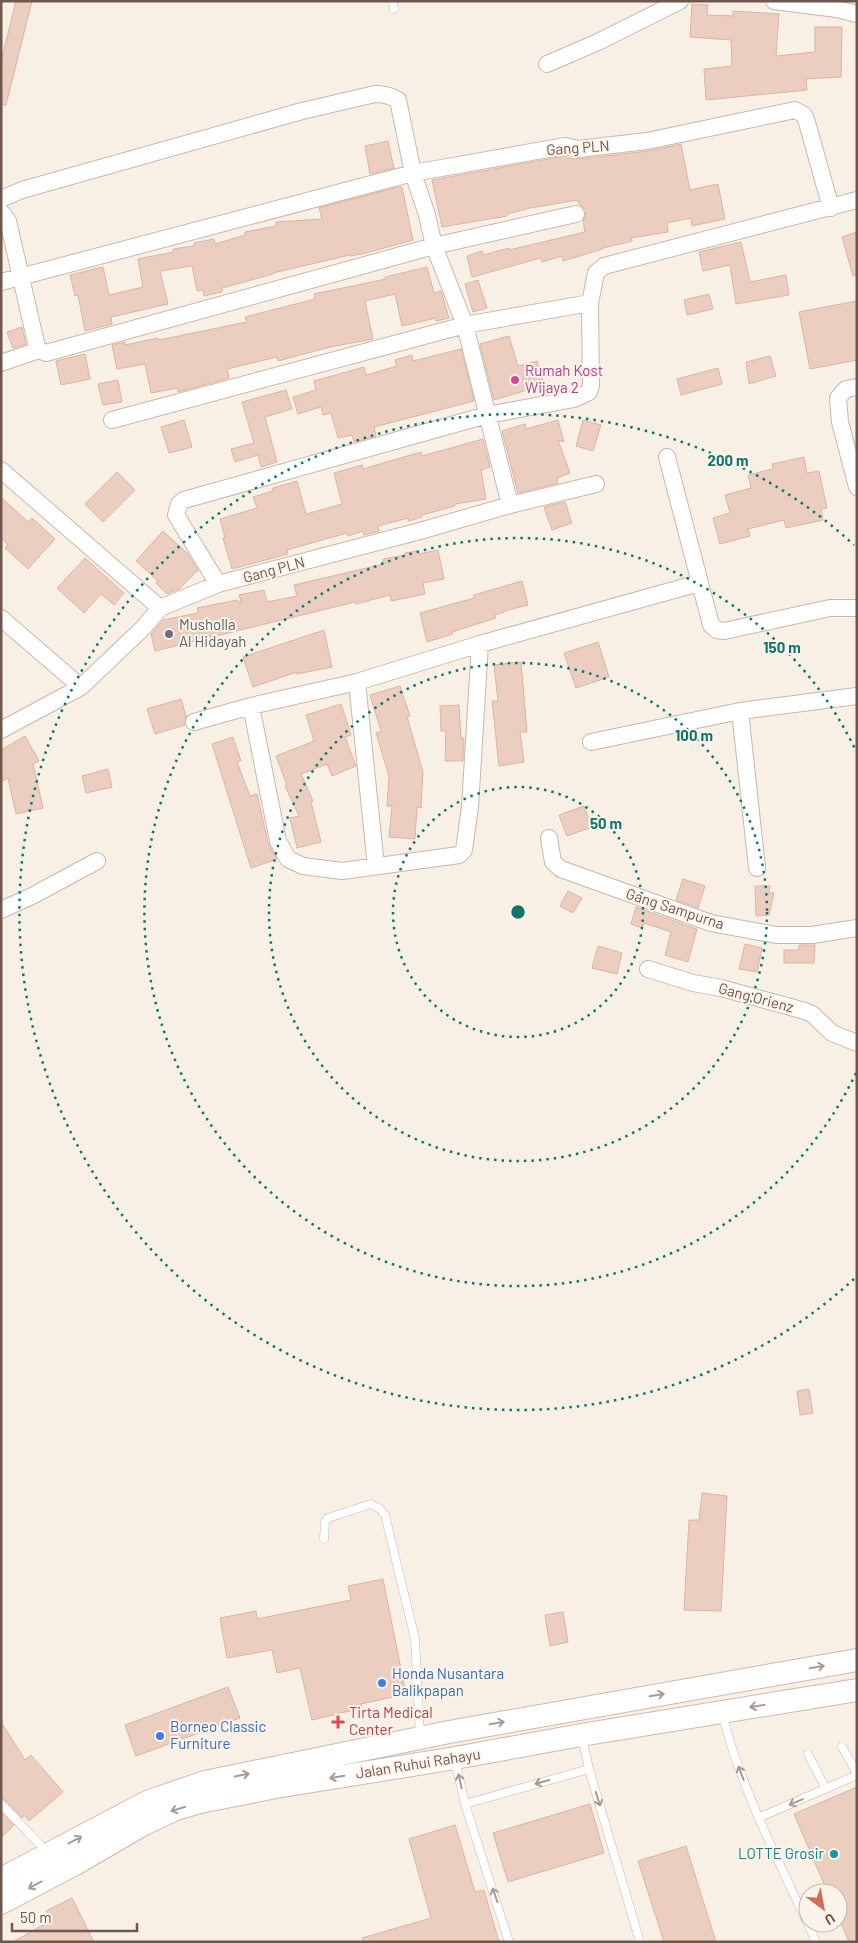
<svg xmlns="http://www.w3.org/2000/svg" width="858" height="1943" viewBox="0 0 858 1943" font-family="Barlow,sans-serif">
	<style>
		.building { fill: #ebcec0; stroke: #dcb4a3 }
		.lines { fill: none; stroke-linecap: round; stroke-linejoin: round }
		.service-casing { stroke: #c9b7ad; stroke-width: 9 }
		.minor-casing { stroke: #c9b7ad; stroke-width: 18 }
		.secondary-casing { stroke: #ceb9ae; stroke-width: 24 }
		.service { stroke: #fff; stroke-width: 8 }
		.minor { stroke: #fff; stroke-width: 16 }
		.secondary { stroke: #fff; stroke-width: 22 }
		.oneway { stroke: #a99a95 }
		.ring { fill: none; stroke: #0f766e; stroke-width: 2.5; stroke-dasharray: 2.5 5 }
		.hotel-dot { fill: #d1479c; stroke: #fcf4eb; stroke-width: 2 }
		.worship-dot { fill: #6b7280; stroke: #fcf4eb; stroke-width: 2 }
		.shop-dot { fill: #3f7fe0; stroke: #fcf4eb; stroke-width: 2 }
		.health-dot { fill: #e0444e; stroke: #fcf4eb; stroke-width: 2 }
		.culture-dot { fill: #0f9aa8; stroke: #fcf4eb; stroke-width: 2 }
		.labels { text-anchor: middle; stroke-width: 4; stroke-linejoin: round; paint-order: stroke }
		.street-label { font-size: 15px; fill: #6f574e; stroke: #fcf4eb }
		.hotel-label { font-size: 15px; fill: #b23c85; stroke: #fcf4eb; text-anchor: start }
		.worship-label { font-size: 15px; fill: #5b616d; stroke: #fcf4eb; text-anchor: start }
		.shop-label { font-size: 15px; fill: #366cbe; stroke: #fcf4eb; text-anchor: start }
		.health-label { font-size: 15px; fill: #be3a42; stroke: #fcf4eb; text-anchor: start }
		.culture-label { font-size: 15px; fill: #0d838f; stroke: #fcf4eb; text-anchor: end }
		.centre { fill: #0f766e; stroke: #fcf4eb; stroke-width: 2.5 }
		.ring-label { font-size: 15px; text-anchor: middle; font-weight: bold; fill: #0f766e; stroke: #fcf4eb; stroke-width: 4; stroke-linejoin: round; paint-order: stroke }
	</style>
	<rect width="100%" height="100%" fill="#f9f0e5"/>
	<path class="building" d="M16 1H32L6 105H1V62Z
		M692 4 708 5 707 15 733 16V11L779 14 776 56 815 52V27H842L841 77 806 79 807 90 706 100 704 69 732 66 731 40 690 37Z
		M388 141 394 168 370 174 365 146Z
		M681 144 690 190 718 184 725 219 692 226 691 218 667 223 668 232 631 238 632 241 603 248V249L563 261 562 256 542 262 541 258 472 277 467 256 482 251 483 255 509 248V250L585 232 583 221 586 212 584 208 579 204 578 200 530 208 507 214V216L442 227 432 180 565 156 568 158 579 159 648 151Z
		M398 187H402L413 240 366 253 350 256V255L273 273V274L222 288V292L204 296 203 290 197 291 192 266 160 271 168 304 111 317 112 324 85 331 78 295 75 296 70 275 103 267 109 295 143 287 138 259 173 252V249L194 246V243L214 239 215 244 245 235V232L276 226V222L322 219 319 208Z
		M857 232V275L853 276 842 237Z
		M741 242 750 282 786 275 789 295 736 304 730 265 703 271 699 252Z
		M427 267 434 293 441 291 449 318 436 321V318L402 326 395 294 365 301 373 339 330 347 278 361 277 357 227 369 229 378 178 392V388L151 393 145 364 117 369 112 345 125 342V345L158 338 159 340 247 322 245 317 315 299 314 294 386 279 385 277Z
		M478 280 487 308 473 312 465 284Z
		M709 294 713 309 687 315 684 300Z
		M857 301V360L810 369 799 312Z
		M22 327 26 344 13 348 7 332Z
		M509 336 518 366 537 361 544 385 494 400 480 344Z
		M461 349 474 401 374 427 376 436 354 442 352 435 338 438 331 413 323 415 321 407 298 414 293 397 316 390 314 381 364 367 366 375 397 366 395 360 412 355 413 361Z
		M85 354 90 379 61 385 56 361Z
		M770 356 776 376 749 384 746 362Z
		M718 368 722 384 681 395 677 379Z
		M118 380 122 402 103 405 98 384Z
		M286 390 292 409 265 417 277 462 261 467 258 455 235 462 231 449 254 443 242 402Z
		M184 420 192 447 169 453 161 427Z
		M558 420 564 442 558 440 570 473 557 478 558 483 518 493 502 431 525 424 526 429Z
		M583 420 601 425 593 451 576 446Z
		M483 439 490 467 481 470 486 499 455 504V506L422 515V517L409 521 408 518 378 526 379 531 364 535 363 531 348 536 347 533 287 550 288 554 232 569 223 538H225L220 519 257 508 253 497 273 491V488L297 481 306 514 342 504 334 473 362 465 363 469 421 452 422 456Z
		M804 457 807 473 819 471 827 508 821 509 823 520 786 528 784 520 748 529 750 536 720 544 713 518 730 513 725 495 751 488 748 475 773 469 772 464Z
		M117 472 135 490 103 522 85 504Z
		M1 497 28 522 32 518 55 539 28 569 5 548 8 545 1 538Z
		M565 502 572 523 552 530 544 507Z
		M163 531 187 553 198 570 179 589 167 594 156 583 158 581 136 561Z
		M438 550 444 579 423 583 425 594 391 601 390 595 356 604 355 602 155 651 151 634 163 620 198 613 197 608 237 600 242 604 239 595 264 590 267 602 297 596 294 585 384 564 383 559 405 555V553L417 551 418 554Z
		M85 558 124 593 114 605 101 594 84 613 57 588Z
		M522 581 528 605 504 611V612L495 615 496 618 452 632 453 634 427 642 420 613 474 598V595Z
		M324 630 332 667 297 674V672L253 687 243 657Z
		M598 642 609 677 576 688 564 653Z
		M521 662 527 732H520L524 762 499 766 492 701H498L494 665Z
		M400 686 410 716 407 717 423 772 421 808 417 807 415 839 389 837 392 806H387L389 776 376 733 381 731 370 695Z
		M181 699 186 716 185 725 155 734 147 709Z
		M341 704 351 735 345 737 356 766 332 776 327 764 301 774 313 801 311 802 321 842 297 848 290 818 299 816 285 786 287 785 276 756 314 741 306 715Z
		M459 705 461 738H464L463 761H445L446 731H441L440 706Z
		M25 736 39 761 33 764 43 808 16 814 8 778 1 782V750Z
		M233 737 241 761 237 762 250 796 257 794 268 843 277 859 251 868 212 744Z
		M108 769 112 787 86 793 82 776Z
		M584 806 592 827 567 836 559 815Z
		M683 879 705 886 698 908 676 900Z
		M755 886H770L769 893H774L769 915 756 916Z
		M568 891 582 898 573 913 560 906Z
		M636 907 697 929 688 962 665 955 671 932 644 923 642 928 631 924Z
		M745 944 762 948 757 972 739 969Z
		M799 945H815L814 963H784V950H799Z
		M598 946 622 953 617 974 592 968Z
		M809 1389 813 1413 800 1415 797 1391Z
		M702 1493 727 1496 721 1611 684 1610 689 1520H699Z
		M383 1579 406 1694 361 1704 362 1708 312 1720 300 1668 277 1673 272 1650 227 1658 220 1618 256 1611 257 1619 351 1600 348 1586Z
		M563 1612 568 1642 550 1646 545 1615Z
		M228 1687 240 1718 136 1756 125 1725Z
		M1 1722 25 1760 31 1755 63 1792 29 1821 24 1815 22 1818 5 1800 1 1799Z
		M857 1787V1942H849L838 1916V1893H828L794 1814Z
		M590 1804 604 1853 508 1882 493 1833Z
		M1 1812 14 1825 1 1838Z
		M455 1825 475 1892 484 1890 499 1942H363L362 1938 431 1918 409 1839Z
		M686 1846 716 1942H664L638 1861Z
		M72 1898 94 1942H13L50 1921 46 1911Z"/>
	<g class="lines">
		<g class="service-casing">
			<path id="service" d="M393 1 394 9
				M324 1539 325 1522 328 1518 371 1504 380 1509 385 1515 415 1639 420 1735
				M722 1713C742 1793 782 1867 816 1942
				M582 1737 589 1769 640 1942
				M842 1747 857 1773
				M808 1754 826 1789
				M455 1760 465 1804 509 1942
				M1 1804 48 1853
				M465 1804 589 1769
				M758 1818 857 1775"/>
		</g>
		<g class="minor-casing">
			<path id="minor" d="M774 1 837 9 857 14
				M547 64 598 42 680 1
				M1 199 22 190 302 111 375 94C384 94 390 95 398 100L413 173 427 215 434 246 465 325 510 505 420 531 218 584 160 608 143 628 81 687 1 618
				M1 212 8 221 37 347 39 350 46 353 434 246 576 214
				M1 282 413 173 565 146 578 149 647 141 795 110 804 115 806 119 831 208
				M1 363 39 350
				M857 387 846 389 838 398 840 422 857 487
				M112 420 465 325 590 303
				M667 457 711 625 717 630 724 631 830 608H857
				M1 470 160 608
				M510 505 596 484
				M218 584 176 515 179 504 184 500 487 415 574 399 589 392 591 386 590 303 596 273 604 266 857 200
				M357 682 376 866
				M251 706 278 841 288 859 303 866 342 871 459 855 464 850 470 807 480 644
				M194 722 251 706 357 682 480 644 699 583
				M1 730 81 687
				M591 742 740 711
				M549 838 553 862 561 869 711 923 776 935H812L857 928
				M757 868 740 711 857 696
				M1 910 32 896 97 861
				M648 969 693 983 721 988 805 1011 812 1014 832 1033 857 1043"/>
		</g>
		<g class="secondary-casing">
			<path id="secondary" d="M1 1879 147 1802 205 1782 449 1732 857 1660
				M1 1903 75 1864 144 1824 176 1809 200 1802 276 1787 455 1758 581 1735 857 1690"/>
		</g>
		<use href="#service" class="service"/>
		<use href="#minor" class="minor"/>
		<use href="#secondary" class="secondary"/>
	</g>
	<defs><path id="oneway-shaft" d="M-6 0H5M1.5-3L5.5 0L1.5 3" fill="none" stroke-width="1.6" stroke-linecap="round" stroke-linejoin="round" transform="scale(1.25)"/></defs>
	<g class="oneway">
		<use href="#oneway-shaft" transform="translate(817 1667) rotate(-10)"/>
		<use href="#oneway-shaft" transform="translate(657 1695) rotate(-10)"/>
		<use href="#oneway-shaft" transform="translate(757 1706) rotate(171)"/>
		<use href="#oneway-shaft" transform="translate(497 1723) rotate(-10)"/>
		<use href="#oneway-shaft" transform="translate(741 1773) rotate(-111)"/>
		<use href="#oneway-shaft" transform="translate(242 1775) rotate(-12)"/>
		<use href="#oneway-shaft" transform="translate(337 1777) rotate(171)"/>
		<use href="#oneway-shaft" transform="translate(460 1781) rotate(-102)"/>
		<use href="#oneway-shaft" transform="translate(542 1782) rotate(164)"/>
		<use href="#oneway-shaft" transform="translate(598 1799) rotate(72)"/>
		<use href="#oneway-shaft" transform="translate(796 1802) rotate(157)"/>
		<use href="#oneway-shaft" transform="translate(178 1809) rotate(162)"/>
		<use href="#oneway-shaft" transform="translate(75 1840) rotate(-28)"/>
		<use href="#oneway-shaft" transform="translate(35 1885) rotate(152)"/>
		<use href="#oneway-shaft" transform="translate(495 1895) rotate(-109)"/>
	</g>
	<g class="ring">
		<circle cx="518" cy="912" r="125"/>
		<circle cx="518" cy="912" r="249"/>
		<path d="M856 1073A374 374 0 1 1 856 751"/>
		<path d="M854 1279A498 498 0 1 1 854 545"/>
	</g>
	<circle class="hotel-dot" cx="515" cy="380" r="5"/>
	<circle class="worship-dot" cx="169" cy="634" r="5"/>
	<g class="shop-dot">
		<circle cx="382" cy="1683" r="5"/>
		<circle cx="160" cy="1736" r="5"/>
	</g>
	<path class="health-dot" d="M335.5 1714.5h5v5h5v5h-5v5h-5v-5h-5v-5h5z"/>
	<circle class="culture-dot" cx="834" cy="1854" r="5"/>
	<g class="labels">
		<g class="street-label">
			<text transform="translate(578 148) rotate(-4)" y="5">Gang PLN</text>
			<text transform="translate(274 570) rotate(-15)" y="5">Gang PLN</text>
			<text transform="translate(675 909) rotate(18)" y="5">Gang Sampurna</text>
			<text transform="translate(756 998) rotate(15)" y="5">Gang Orienz</text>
			<text transform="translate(418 1764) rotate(-9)" y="5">Jalan Ruhui Rahayu</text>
		</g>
		<g class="hotel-label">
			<text x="525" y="376">Rumah Kost<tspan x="525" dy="17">Wijaya 2</tspan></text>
		</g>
		<g class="worship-label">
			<text x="179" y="630">Musholla<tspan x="179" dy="17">Al Hidayah</tspan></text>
		</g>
		<g class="shop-label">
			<text x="392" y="1679">Honda Nusantara<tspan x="392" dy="17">Balikpapan</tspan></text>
			<text x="170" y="1732">Borneo Classic<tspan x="170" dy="17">Furniture</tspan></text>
		</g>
		<g class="health-label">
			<text x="349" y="1718">Tirta Medical<tspan x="349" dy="17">Center</tspan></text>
		</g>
		<g class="culture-label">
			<text x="824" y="1859">LOTTE Grosir</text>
		</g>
	</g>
	<circle cx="518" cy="912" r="8" class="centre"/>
	<g class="ring-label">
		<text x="728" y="466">200 m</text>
		<text x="782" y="653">150 m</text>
		<text x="694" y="741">100 m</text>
		<text x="606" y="829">50 m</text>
	</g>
	<rect width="858" height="1943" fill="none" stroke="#6f574e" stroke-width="5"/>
	<g transform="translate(823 1908) rotate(148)"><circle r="24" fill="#fcf4eb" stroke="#c4b5ac"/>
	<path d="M0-4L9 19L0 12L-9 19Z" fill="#d46b59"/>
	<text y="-8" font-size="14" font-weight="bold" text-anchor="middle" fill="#6f574e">U</text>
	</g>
	<path d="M12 1923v8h125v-8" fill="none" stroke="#6f574e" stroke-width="2.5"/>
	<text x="20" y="1923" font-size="15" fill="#6f574e" stroke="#fcf4eb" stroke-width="4" paint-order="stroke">50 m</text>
</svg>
